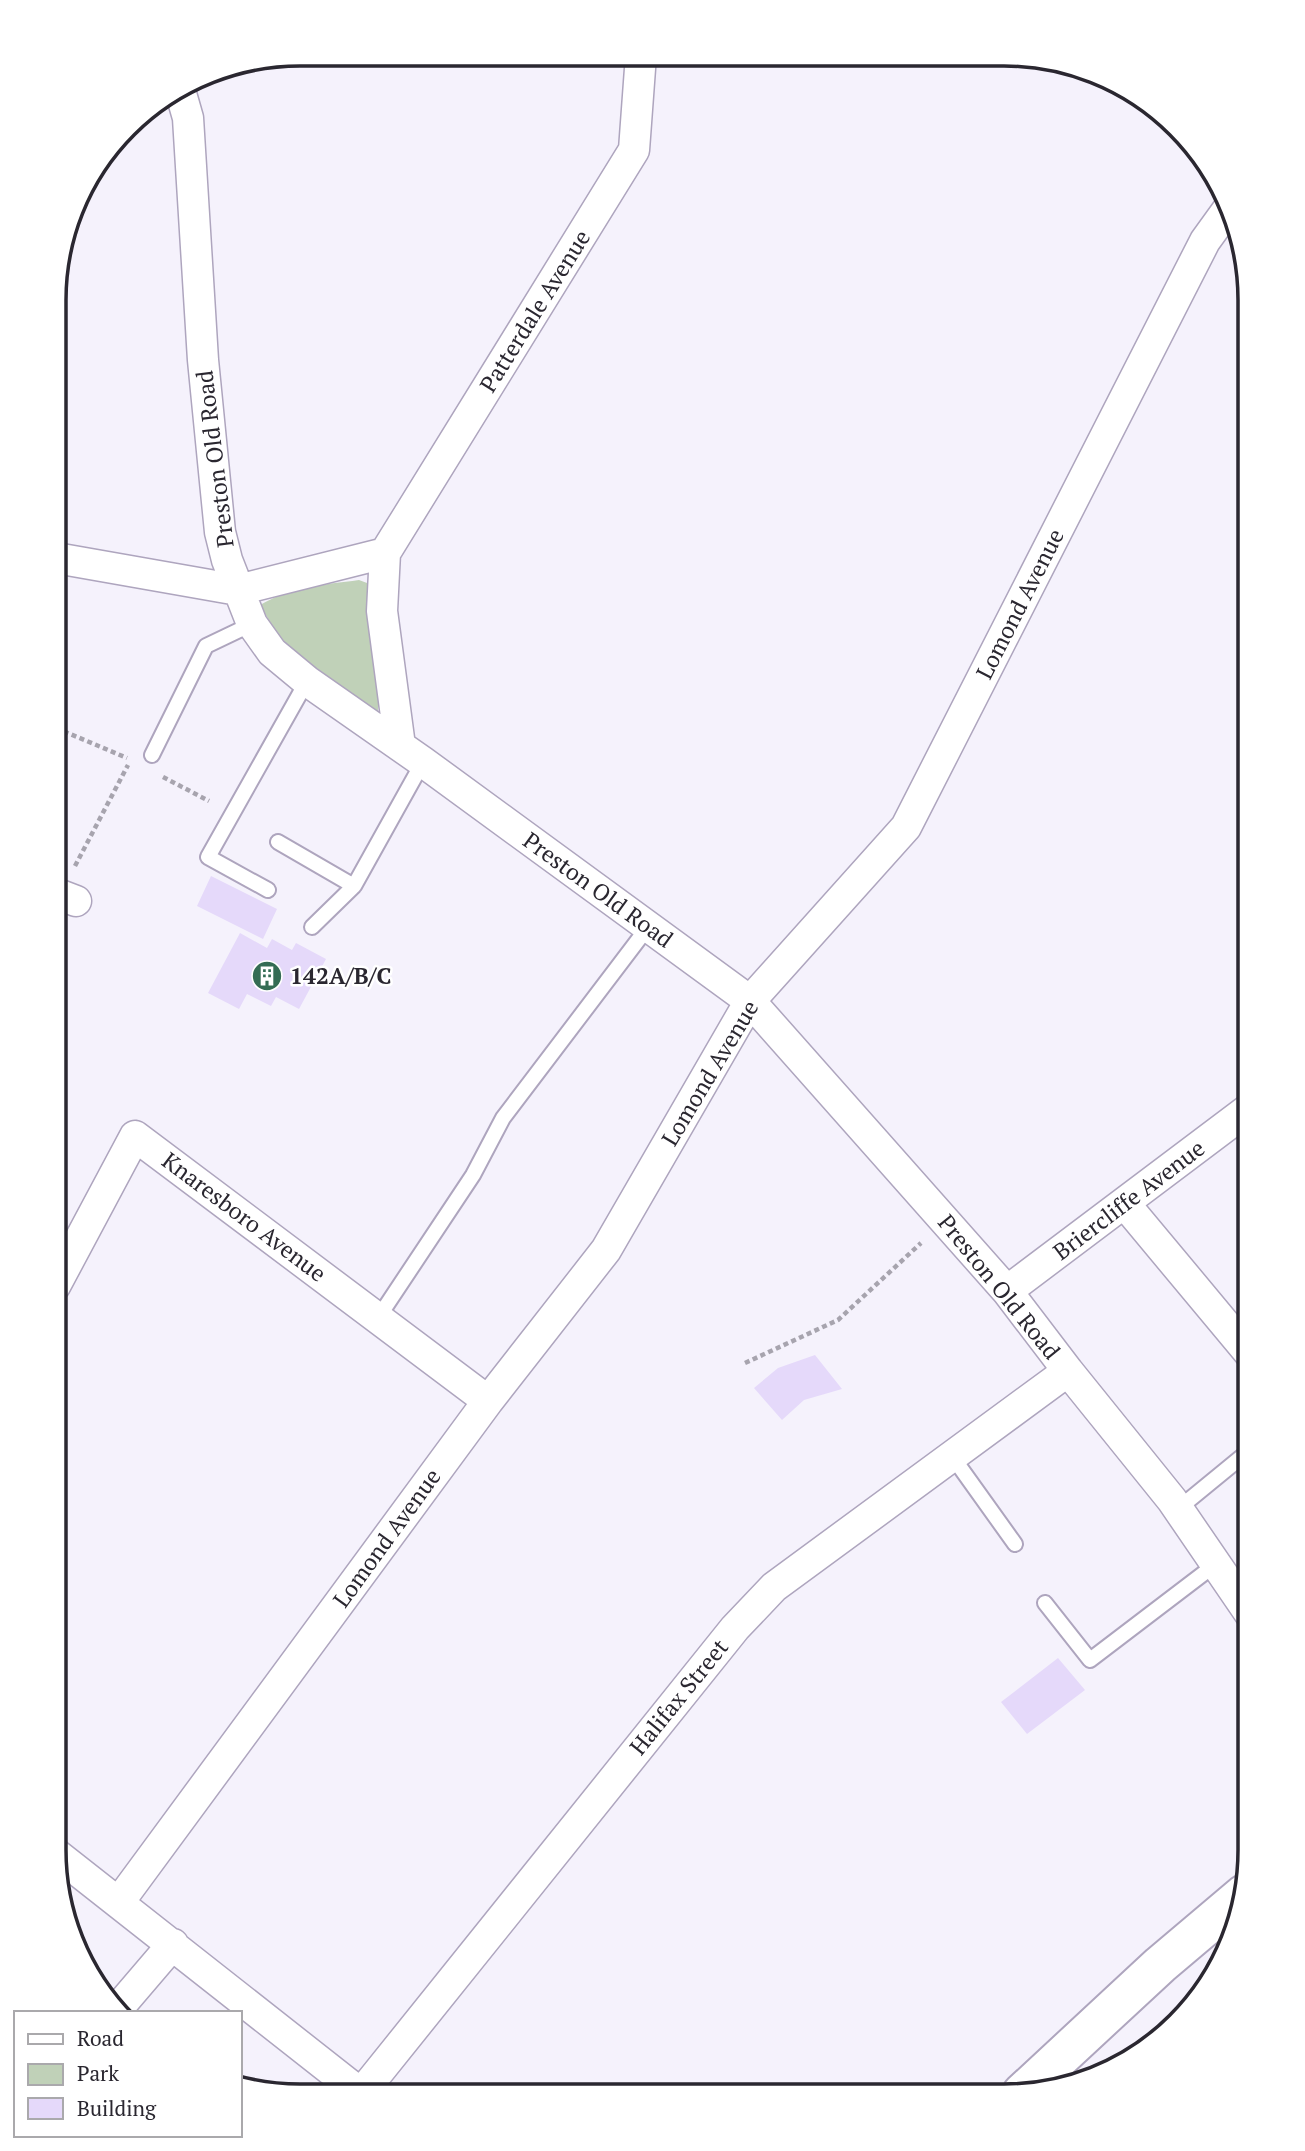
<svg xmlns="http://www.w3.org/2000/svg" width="1305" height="2151" viewBox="0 0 1305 2151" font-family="'PT Serif',serif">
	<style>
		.green { fill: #c0d1b8 }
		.building { fill: #e5d9fa }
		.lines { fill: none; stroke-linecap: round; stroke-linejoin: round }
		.lane-casing { stroke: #aea5be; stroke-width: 18 }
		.street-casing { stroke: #aea5be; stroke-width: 33 }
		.primary-casing { stroke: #aea5be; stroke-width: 42 }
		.path { stroke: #a7a4ae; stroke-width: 4.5; stroke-dasharray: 5 3.5; stroke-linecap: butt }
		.lane { stroke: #fff; stroke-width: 14 }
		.street { stroke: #fff; stroke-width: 30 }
		.primary { stroke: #fff; stroke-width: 38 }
		.labels { text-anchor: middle; stroke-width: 5; stroke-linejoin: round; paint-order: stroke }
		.street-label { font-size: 23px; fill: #2a2730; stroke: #fff }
		.poi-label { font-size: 23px; font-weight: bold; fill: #2a2730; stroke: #fff; text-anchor: start }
		.rim { fill: none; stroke: #2a2730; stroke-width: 3.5 }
	</style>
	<rect width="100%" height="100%" fill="#f5f2fc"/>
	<path class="green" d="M359 580 367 583C373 600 369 620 370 639 372 663 380 686 378 711L364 707 293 652 274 629 260 605C293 586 323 585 359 580Z"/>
	<path class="building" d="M211 876 277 909 263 939 197 906Z
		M240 933 267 948 272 939 292 950 296 943 326 959 299 1009 276 997 271 1006 247 994 239 1009 208 993Z
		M815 1355 842 1389 804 1400 782 1420 754 1388 778 1368Z
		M1058 1658 1085 1690 1027 1734 1001 1702Z"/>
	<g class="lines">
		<g class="lane-casing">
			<path id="lane" d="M152 755 206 646 252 624
				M278 842 354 886 423 762
				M268 890 208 857 307 681
				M312 927 354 886
				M378 1318 473 1175 503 1118 648 927
				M952 1456 1015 1544
				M1178 1509 1250 1450
				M1045 1603 1090 1660 1216 1564"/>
		</g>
		<g class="street-casing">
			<path id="street" d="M180 90 188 118 203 360 220 532 227 560 252 624 272 652 307 681 423 762 750 1001 1007 1291 1068 1371 1172 1500 1250 1614
				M56 558 238 590 385 553
				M400 746 382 611 385 553 634 150 641 55
				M55 893 76 901
				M1125 1204 1250 1354
				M55 1286 135 1136 488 1401
				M1007 1291 1250 1108
				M55 1853 360 2093
				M119 1902 488 1401 606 1250 750 1001 906 827 1205 241 1231 205
				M120 2006 173 1944
				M360 2095 735 1628 774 1587 1068 1371"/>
		</g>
		<g class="primary-casing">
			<path id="primary" d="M1022 2093 1160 1965 1244 1894"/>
		</g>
		<path class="path" d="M56 728 127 758
			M163 777 209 801
			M75 866 128 765
			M745 1363 838 1320 921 1243"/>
		<use href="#lane" class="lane"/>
		<use href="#street" class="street"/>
		<use href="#primary" class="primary"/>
	</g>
	<defs>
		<g id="building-disc" transform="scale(1.575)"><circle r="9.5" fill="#346c54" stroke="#fff"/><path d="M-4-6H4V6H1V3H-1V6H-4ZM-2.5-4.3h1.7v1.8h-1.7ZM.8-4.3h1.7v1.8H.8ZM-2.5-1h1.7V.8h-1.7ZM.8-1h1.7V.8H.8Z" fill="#fff"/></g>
	</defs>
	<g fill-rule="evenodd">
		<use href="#building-disc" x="267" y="976"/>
	</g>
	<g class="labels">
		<g class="street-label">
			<text transform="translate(535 311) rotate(-58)" y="8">Patterdale Avenue</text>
			<text transform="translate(215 459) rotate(-97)" y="8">Preston Old Road</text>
			<text transform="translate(1020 604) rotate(-63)" y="8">Lomond Avenue</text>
			<text transform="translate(598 890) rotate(36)" y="8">Preston Old Road</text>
			<text transform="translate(710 1073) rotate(-59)" y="8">Lomond Avenue</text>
			<text transform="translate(1129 1200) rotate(-37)" y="8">Briercliffe Avenue</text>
			<text transform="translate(244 1217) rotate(37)" y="8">Knaresboro Avenue</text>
			<text transform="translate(999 1287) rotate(51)" y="8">Preston Old Road</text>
			<text transform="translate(387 1538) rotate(-54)" y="8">Lomond Avenue</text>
			<text transform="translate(679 1697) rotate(-51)" y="8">Halifax Street</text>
		</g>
		<g class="poi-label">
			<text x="290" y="984">142A/B/C</text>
		</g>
	</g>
	<path d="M0 0H1305V2151H0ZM300 66H1004A234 234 0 0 1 1238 300V1850A234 234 0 0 1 1004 2084H300A234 234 0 0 1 66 1850V300A234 234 0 0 1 300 66Z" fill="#fff" fill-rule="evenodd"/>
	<path class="rim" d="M300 66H1004A234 234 0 0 1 1238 300V1850A234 234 0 0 1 1004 2084H300A234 234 0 0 1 66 1850V300A234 234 0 0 1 300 66Z"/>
	<rect x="14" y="2011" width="228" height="126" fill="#ffffff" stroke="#aaa9ac" stroke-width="2"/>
	<rect x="28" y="2034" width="35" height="10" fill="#ffffff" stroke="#aaa9ac" stroke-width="2"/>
	<text x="77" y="2046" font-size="21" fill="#2a2730">Road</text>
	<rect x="28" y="2064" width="35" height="21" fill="#c0d1b8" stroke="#aaa9ac" stroke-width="2"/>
	<text x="77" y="2081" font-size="21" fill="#2a2730">Park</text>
	<rect x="28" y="2098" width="35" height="21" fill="#e5d9fa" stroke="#aaa9ac" stroke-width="2"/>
	<text x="77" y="2116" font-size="21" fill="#2a2730">Building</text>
</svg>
